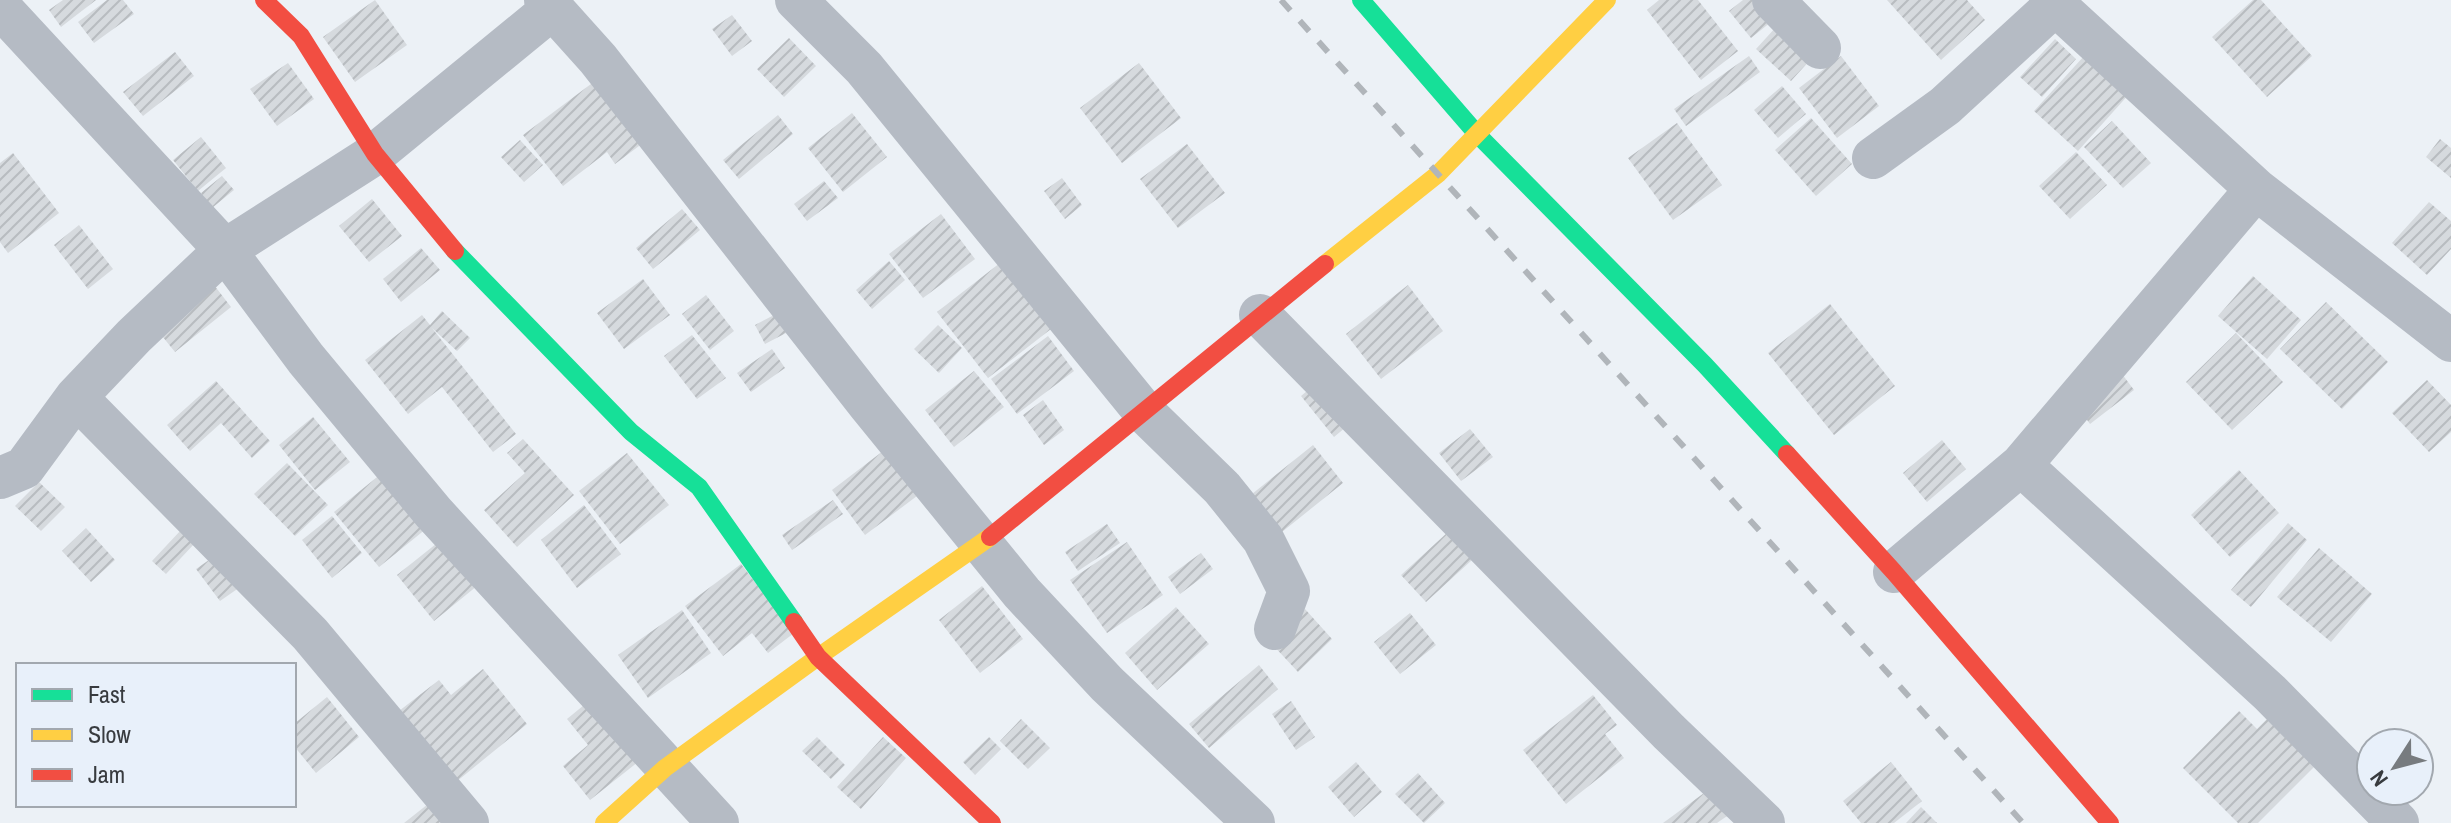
<svg xmlns="http://www.w3.org/2000/svg" width="2451" height="823" viewBox="0 0 2451 823" font-family="'Archivo Narrow',sans-serif">
	<style>
		.building { fill: url(#building-hatch) }
		.lines { fill: none; stroke-linecap: round; stroke-linejoin: round }
		.street { stroke: #b5bbc4; stroke-width: 42 }
		.fast { stroke: #16e098; stroke-width: 18 }
		.slow { stroke: #ffcf43; stroke-width: 18 }
		.jam { stroke: #f24e42; stroke-width: 18 }
		.rail { stroke: #b0b5ba; stroke-width: 6; stroke-dasharray: 14 14; stroke-linecap: butt }
	</style>
	<defs>
		<pattern id="building-hatch" width="6" height="6" patternUnits="userSpaceOnUse" patternTransform="scale(2)"><rect width="6" height="6" fill="#d6dade"/><path d="M-1 1l2-2M0 6l6-6M5 7l2-2" fill="none" stroke="#b8bcc0"/></pattern>
	</defs>
	<rect width="100%" height="100%" fill="#ecf1f6"/>
	<path class="building" d="M63 0H96L61 27 49 10Z
		M107 0H123L134 14 94 43 78 22Z
		M375 0 407 45 355 82 323 37Z
		M1659 0H1698L1738 51 1701 80 1647 10Z
		M1743 0H1761L1776 18 1751 38 1729 11Z
		M1887 0H1967L1985 20 1941 60Z
		M2253 0H2261L2312 56 2267 97 2212 37Z
		M732 15 752 41 732 56 712 29Z
		M1776 27 1811 59 1791 81 1756 49Z
		M789 38 816 66 784 97 757 69Z
		M2055 39 2076 59 2042 97 2020 77Z
		M2095 44 2139 83 2078 151 2034 111Z
		M175 52 194 76 143 116 123 92Z
		M1749 56 1760 72 1686 126 1674 109Z
		M1841 56 1879 106 1837 138 1799 88Z
		M288 63 314 99 277 126 250 89Z
		M1139 63 1181 118 1122 163 1080 108Z
		M603 75 651 137 615 164 607 152 563 186 523 135Z
		M1782 86 1806 114 1778 138 1754 110Z
		M852 113 887 157 843 192 808 148Z
		M778 115 793 134 739 179 723 160Z
		M1811 118 1852 164 1816 196 1775 150Z
		M2112 121 2151 163 2123 188 2084 147Z
		M1677 123 1722 185 1673 220 1628 158Z
		M201 137 226 168 198 191 173 160Z
		M2440 139 2451 148V178L2426 157Z
		M520 140 543 165 524 182 501 157Z
		M1187 144 1225 193 1178 228 1140 179Z
		M2076 152 2107 185 2070 219 2039 186Z
		M13 153 59 213 8 253 0 242V163Z
		M222 176 234 190 212 208 201 193Z
		M1062 178 1082 205 1065 219 1044 191Z
		M824 181 838 198 807 221 794 204Z
		M372 199 402 236 369 262 339 226Z
		M2429 202 2451 221V249L2427 275 2392 243Z
		M682 209 700 230 653 269 636 248Z
		M941 214 975 259 923 298 889 254Z
		M79 225 113 269 88 289 54 245Z
		M421 248 440 270 401 302 383 279Z
		M1009 256 1060 322 988 378 937 312Z
		M889 261 905 280 872 309 856 290Z
		M2253 276 2301 320 2267 359 2218 316Z
		M643 279 670 315 624 349 597 313Z
		M214 285 231 307 175 352 158 331Z
		M1408 285 1443 331 1381 379 1346 334Z
		M706 295 734 331 710 350 682 314Z
		M2326 302 2388 362 2342 409 2280 349Z
		M1830 304 1895 386 1834 435 1768 353Z
		M442 311 470 338 457 351 432 328 516 434 493 452 442 387 408 414 365 360 422 315 430 325Z
		M778 313 788 332 765 344 755 325Z
		M938 325 962 348 939 373 914 349Z
		M2236 333 2283 382 2232 430 2186 382Z
		M692 335 726 378 697 399 664 356Z
		M1048 336 1074 371 1017 414 991 379Z
		M772 349 785 368 751 392 737 373Z
		M2119 370 2134 390 2090 424 2076 405Z
		M974 371 1004 407 954 447 925 410Z
		M2427 380 2451 405V432L2429 452 2392 413Z
		M216 381 270 441 252 458 221 423 190 451 167 425Z
		M1319 381 1352 422 1334 437 1301 396Z
		M1043 400 1064 430 1044 445 1023 415Z
		M313 417 350 462 315 490 279 445Z
		M1470 429 1493 457 1461 481 1439 453Z
		M523 439 574 495 517 547 484 510 525 473 507 453Z
		M1942 440 1966 469 1927 502 1903 473Z
		M1313 445 1343 483 1277 536 1247 498Z
		M887 448 921 493 865 535 832 490Z
		M627 453 669 505 620 544 579 491Z
		M287 463 328 505 295 536 254 494Z
		M392 465 437 520 379 567 334 512Z
		M2239 470 2279 513 2230 557 2191 515Z
		M39 482 65 507 41 531 15 506Z
		M833 500 843 514 792 550 782 535Z
		M584 505 621 554 577 588 541 540Z
		M332 516 362 553 332 578 302 540Z
		M2288 523 2307 540 2251 607 2231 590Z
		M1107 524 1120 543 1078 571 1065 552Z
		M86 528 115 560 91 582 62 551Z
		M181 530 195 543 166 574 152 561Z
		M451 532 488 577 434 621 397 575Z
		M1448 532 1472 560 1426 602 1401 575Z
		M1127 542 1163 595 1107 633 1070 580Z
		M2319 548 2372 594 2331 642 2277 597Z
		M219 553 243 585 220 601 196 569Z
		M1201 553 1213 569 1180 594 1168 577Z
		M741 564 794 633 768 653 752 633 723 656 685 606Z
		M982 586 1023 639 980 673 939 620Z
		M1176 607 1209 644 1157 690 1125 653Z
		M1305 609 1332 639 1298 672 1270 642Z
		M682 610 711 653 648 698 618 655Z
		M1410 613 1436 645 1400 674 1374 642Z
		M1259 665 1278 689 1209 748 1189 724Z
		M483 669 527 724 456 782 399 711 439 680 451 695Z
		M1593 695 1617 725 1605 734 1624 758 1566 804 1523 750Z
		M595 696 643 758 590 800 563 766 588 745 567 719Z
		M327 697 359 737 316 773 294 746V724Z
		M1291 701 1315 737 1296 750 1272 714Z
		M2239 711 2257 729 2273 713 2320 761 2258 823H2238L2183 768Z
		M1021 719 1050 748 1028 769 1000 741Z
		M817 737 845 765 831 779 802 751Z
		M883 737 906 758 861 809 837 787Z
		M989 737 1001 749 975 775 963 762Z
		M1356 762 1382 792 1354 817 1328 787Z
		M1891 762 1922 801 1894 823H1861L1843 801Z
		M1418 773 1445 803 1424 823 1395 794Z
		M1715 785 1734 811 1717 823H1663Z
		M442 793 466 823H404Z
		M1921 807 1937 823H1906Z"/>
	<g class="lines">
		<path class="street" d="M545 0 598 59 869 405 1022 593 1107 684 1254 823
			M796 0 864 68 1145 413 1222 488 1263 539 1289 591 1275 629
			M1773 0 1820 48
			M2050 0 2256 189 2451 341
			M0 7 225 250 306 359 433 512 718 823
			M1873 158 1945 106 2055 5
			M1260 315 1669 732 1764 823
			M76 397 310 634 468 823
			M2021 465 2270 693 2398 823
			M0 478 24 468 76 397 134 336 225 250 375 154 552 9
			M1894 572 2021 465 2256 189"/>
		<path class="fast" d="M1361 0 1477 134 1705 365 1787 454
			M455 251 631 432 699 487 794 622"/>
		<path class="slow" d="M1325 264 1438 174 1607 0
			M604 823 665 768 818 657 990 537"/>
		<path class="jam" d="M264 0 301 36 375 154 455 251
			M1787 454 1894 572 2110 823
			M990 537 1325 264
			M794 622 818 657 992 823"/>
		<path class="rail" d="M1281 0 2023 823"/>
	</g>
	<rect x="16" y="663" width="280" height="144" fill="#e8f0fa" stroke="#a2a8af" stroke-width="2"/>
	<rect x="32" y="689" width="40" height="12" fill="#16e098" stroke="#a2a8af" stroke-width="2"/>
	<text x="88" y="703" font-size="24" fill="#383b3f">Fast</text>
	<rect x="32" y="729" width="40" height="12" fill="#ffcf43" stroke="#a2a8af" stroke-width="2"/>
	<text x="88" y="743" font-size="24" fill="#383b3f">Slow</text>
	<rect x="32" y="769" width="40" height="12" fill="#f24e42" stroke="#a2a8af" stroke-width="2"/>
	<text x="88" y="783" font-size="24" fill="#383b3f">Jam</text>
	<g transform="translate(2395 767) rotate(234)"><circle r="38" fill="#e8f0fa" stroke="#a2a8af" stroke-width="2"/>
	<path d="M0-6L14 30L0 20L-14 30Z" fill="#777b7f"/>
	<text y="-12" font-size="22" font-weight="bold" text-anchor="middle" fill="#383b3f">N</text>
	</g>
</svg>
